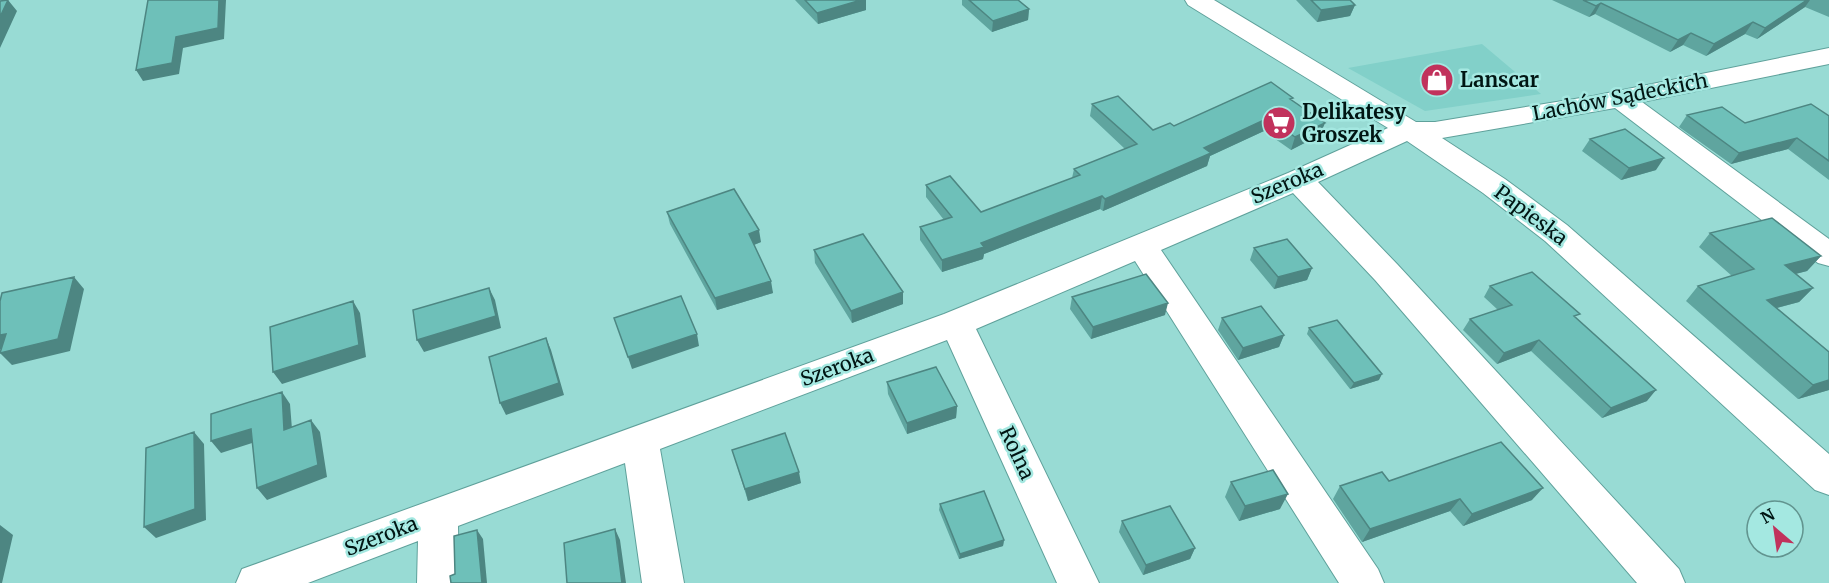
<svg xmlns="http://www.w3.org/2000/svg" width="1829" height="583" viewBox="0 0 1829 583" font-family="Merriweather,serif">
	<style>
		.built { fill: #82d0c9 }
		.lines { fill: none; stroke-linecap: round; stroke-linejoin: round }
		.minor-casing { stroke: #5fa19b; stroke-width: 2 }
		.minor { fill: #fff; fill-rule: evenodd }
		.wall { fill: #5fa59f }
		.shaded-wall { fill: #4d8682 }
		.building { fill: #6ec0b9; stroke: #4d8682; stroke-width: 1.5 }
		.labels { text-anchor: middle; stroke-width: 5; stroke-linejoin: round; paint-order: stroke }
		.poi-label { font-size: 20px; font-weight: bold; fill: #001513; stroke: #a4e8e1; text-anchor: start }
		.street-label { font-size: 20px; fill: #001513; stroke: #a4e8e1 }
	</style>
	<rect width="100%" height="100%" fill="#98dbd4"/>
	<path class="built" d="M1482 44 1541 94 1425 111 1348 68Z"/>
	<g class="lines">
		<g class="minor-casing">
			<path id="minor" d="M1185 0H1214L1416 122H1435L1593 96 1829 48V64L1642 102 1829 239V266L1818 263 1615 108 1442 138 1505 179 1567 225 1829 454V495L1815 490 1545 241 1483 193 1407 141 1318 182 1397 264 1679 569 1685 583H1637L1375 280 1293 193 1161 250 1378 569 1384 583H1339L1135 261 976 329 1099 583H1057L947 340 660 449 684 583H642L625 463 458 526 459 583H417L418 541 308 583H236L242 569 944 314 1288 173 1388 128 1188 5Z"/>
		</g>
		<use href="#minor" class="minor"/>
	</g>
	<path class="wall" d="M795 0H866V10L818 24Z
		M962 0H1018L1029 9 1028 20 992 32 962 5Z
		M1296 0H1350L1355 5 1350 16 1317 22Z
		M1552 0H1829V17L1805 7 1757 39 1745 34 1706 56 1683 45 1670 52 1595 14 1589 17Z
		M1292 101 1320 135 1291 150 1264 131 1210 156 1207 166 1103 211 1100 209 984 254 983 259 942 272 920 240V227L944 220 926 197V185L981 212 1072 178 1074 169 1125 149 1090 116 1092 104 1153 130Z
		M1687 115 1745 123 1829 116V180L1788 149 1731 164 1679 127Z
		M1590 139 1656 170 1621 180 1582 151Z
		M667 212 761 242 754 245 773 293 717 310 670 224Z
		M1710 233 1821 256 1807 271 1795 274 1813 288 1799 302 1777 308 1829 390 1798 399 1686 301 1698 286 1732 276 1699 247Z
		M1254 248 1312 268 1307 280 1274 289 1250 260Z
		M814 250 903 292V304L852 323 815 263Z
		M1490 286 1576 319 1647 401 1602 418 1531 351 1497 364 1463 330 1470 319 1498 310 1484 297Z
		M1072 297 1165 315 1091 339 1070 309Z
		M1222 318 1284 335 1279 347 1238 360 1218 330Z
		M1309 328 1379 380 1350 389 1307 334Z
		M887 382 957 406 956 418 907 434 888 394Z
		M732 450 801 483 748 501Z
		M1389 481 1532 500 1463 526 1450 511 1362 542 1333 499 1340 486Z
		M1231 482 1280 509 1239 521 1225 497Z
		M940 504 1004 540 1003 546 959 559 939 510Z
		M1122 521 1195 548 1190 559 1143 575 1119 532Z"/>
	<path class="shaded-wall" d="M8 0 17 11 0 48V17Z
		M219 0H226L224 39 183 48 179 74 143 81 136 70Z
		M861 0H866V10L818 24 817 13Z
		M1807 0H1810L1805 7 1757 39 1765 28Z
		M1601 3 1595 14 1589 17 1596 6Z
		M1355 5 1350 16 1317 22 1321 10Z
		M1029 9 1028 20 992 32 993 21Z
		M1753 22 1745 34 1706 56 1714 44Z
		M1691 33 1683 45 1670 52 1678 40Z
		M1268 118 1264 131 1210 156 1207 166 1103 211 1105 199 1204 148Z
		M1325 123 1320 135 1291 150 1295 137Z
		M1797 138 1788 149 1731 164 1739 153Z
		M1664 158 1656 170 1621 180 1629 168Z
		M1102 196 1100 209 984 254 983 259 942 272V260L981 243Z
		M759 230 761 242 751 246 749 234Z
		M1821 256 1807 271 1772 280 1785 265Z
		M1312 268 1307 280 1274 289 1278 277Z
		M74 277 84 289 70 351 12 365 0 353Z
		M771 281 773 293 717 310 715 298Z
		M489 288 495 300 501 328 424 352 417 340Z
		M1813 288 1799 302 1753 314 1767 300Z
		M903 292V304L852 323 851 311Z
		M353 301 360 313 366 357 282 384 273 372Z
		M1168 303 1165 315 1091 339 1093 327Z
		M6 334 1 350 0 349V335Z
		M697 334 699 346 632 369 628 357Z
		M1284 335 1279 347 1238 360 1243 348Z
		M546 338 551 350 564 395 506 415 500 403Z
		M1539 340 1531 351 1497 364 1504 353Z
		M1382 374 1379 380 1350 389 1354 383Z
		M1829 380V390L1798 399 1813 385Z
		M1656 390 1647 401 1602 418 1611 408Z
		M282 392 290 404 293 442 284 430Z
		M957 406 956 418 907 434V423Z
		M311 420 320 432 327 477 267 500 257 488Z
		M251 429 261 440 221 453 211 441Z
		M194 432 204 444 206 520 156 538 144 527Z
		M799 472 801 483 748 501 745 489Z
		M1543 488 1532 500 1463 526 1472 514Z
		M1288 494 1280 509 1239 521 1245 506Z
		M1460 499 1450 511 1362 542 1370 529Z
		M0 525 13 535 2 583H0Z
		M615 529 620 540 626 583H622Z
		M477 530 483 539 487 583H482Z
		M1004 540 1003 546 959 559 960 554Z
		M1195 548 1190 559 1143 575 1146 565Z"/>
	<path class="building" d="M8 0 0 17V1Z
		M148 0H219L218 28 176 37 172 63 136 70Z
		M805 0H861L817 13Z
		M969 0H1018L1029 9 993 21Z
		M1311 0H1350L1355 5 1321 10Z
		M1583 0H1807L1765 28 1753 22 1714 44 1691 33 1678 40 1601 3 1596 6Z
		M1271 82 1293 98 1290 99 1325 123 1295 137 1268 118 1204 148 1211 153 1105 199 1102 196 981 243 984 247 942 260 920 227 952 217 926 185 950 176 981 212 1080 175 1074 169 1137 144 1092 104 1118 96 1153 130 1170 123 1174 126Z
		M1811 104 1829 116V161L1797 138 1739 153 1687 115 1722 107 1745 123Z
		M1625 129 1664 158 1629 168 1590 139Z
		M734 189 759 230 749 234 771 281 715 298 667 212Z
		M1772 218 1821 256 1785 265 1813 288 1767 300 1829 352V380L1813 385 1698 286 1754 269 1710 233Z
		M863 234 903 292 851 311 814 250Z
		M1287 239 1312 268 1278 277 1254 248Z
		M1532 272 1580 314 1574 316 1656 390 1611 408 1539 340 1504 353 1470 319 1512 305 1490 286Z
		M1146 274 1168 303 1093 327 1072 297Z
		M74 277 58 339 0 353 6 334 0 335V301L2 293Z
		M489 288 496 316 417 340 413 310Z
		M681 296 697 334 628 357 614 318Z
		M353 301 359 345 273 372 270 327Z
		M1261 306 1284 335 1243 348 1222 318Z
		M1337 320 1382 374 1354 383 1309 328Z
		M546 338 559 383 500 403 489 357Z
		M936 367 957 406 907 423 887 382Z
		M282 392 284 430 311 420 318 465 257 488 251 429 211 441V414Z
		M194 432 195 509 144 527 146 448Z
		M785 433 799 472 745 489 732 450Z
		M1501 442 1543 488 1472 514 1460 499 1370 529 1340 486 1382 472 1389 481Z
		M1273 470 1288 494 1245 506 1231 482Z
		M984 491 1004 540 960 554 940 504Z
		M1170 506 1195 548 1146 565 1122 521Z
		M615 529 622 583H567L564 543Z
		M477 530 482 583H451L450 576 455 574 454 536Z"/>
	<defs>
		<g id="shop-disc" transform="scale(1.725)"><circle r="9.5" fill="#c1325c" stroke="#a4e8e1"/><path d="M-5-2.5h2.3a2.7 3.5 0 0 1 5.4 0H5L5.5 6h-11ZM-1.5-2.5h3a1.5 2.3 0 0 0-3 0Z" fill="#fff"/></g>
		<g id="supermarket-disc" transform="scale(1.725)"><circle r="9.5" fill="#c1325c" stroke="#a4e8e1"/><path d="M-6-5.5h2.5l.6 2H6L4.5 2H-2.5L-4.4-4H-6ZM-1.5 3.2a1.3 1.3 0 1 0 .1 0ZM3 3.2a1.3 1.3 0 1 0 .1 0Z" fill="#fff"/></g>
	</defs>
	<g fill-rule="evenodd">
		<use href="#shop-disc" x="1437" y="80"/>
		<use href="#supermarket-disc" x="1279" y="123"/>
	</g>
	<g class="labels">
		<g class="poi-label">
			<text x="1460" y="87">Lanscar</text>
			<text x="1302" y="119">Delikatesy<tspan x="1302" dy="23">Groszek</tspan></text>
		</g>
		<g class="street-label">
			<text transform="translate(1620 97) rotate(-11)" y="7">Lachów Sądeckich</text>
			<text transform="translate(1287 183) rotate(-23)" y="7">Szeroka</text>
			<text transform="translate(1531 215) rotate(37)" y="7">Papieska</text>
			<text transform="translate(837 367) rotate(-20)" y="7">Szeroka</text>
			<text transform="translate(1017 453) rotate(65)" y="7">Rolna</text>
			<text transform="translate(381 536) rotate(-21)" y="7">Szeroka</text>
		</g>
	</g>
	<g transform="translate(1775 529) rotate(331)"><circle r="28" fill="#a4e8e1" stroke="#62948f" stroke-width="1.5"/>
	<path d="M0-4.5L10 22L0 15L-10 22Z" fill="#c1325c"/>
	<text y="-9" font-size="16" font-weight="bold" text-anchor="middle" fill="#001513">N</text>
	</g>
</svg>
